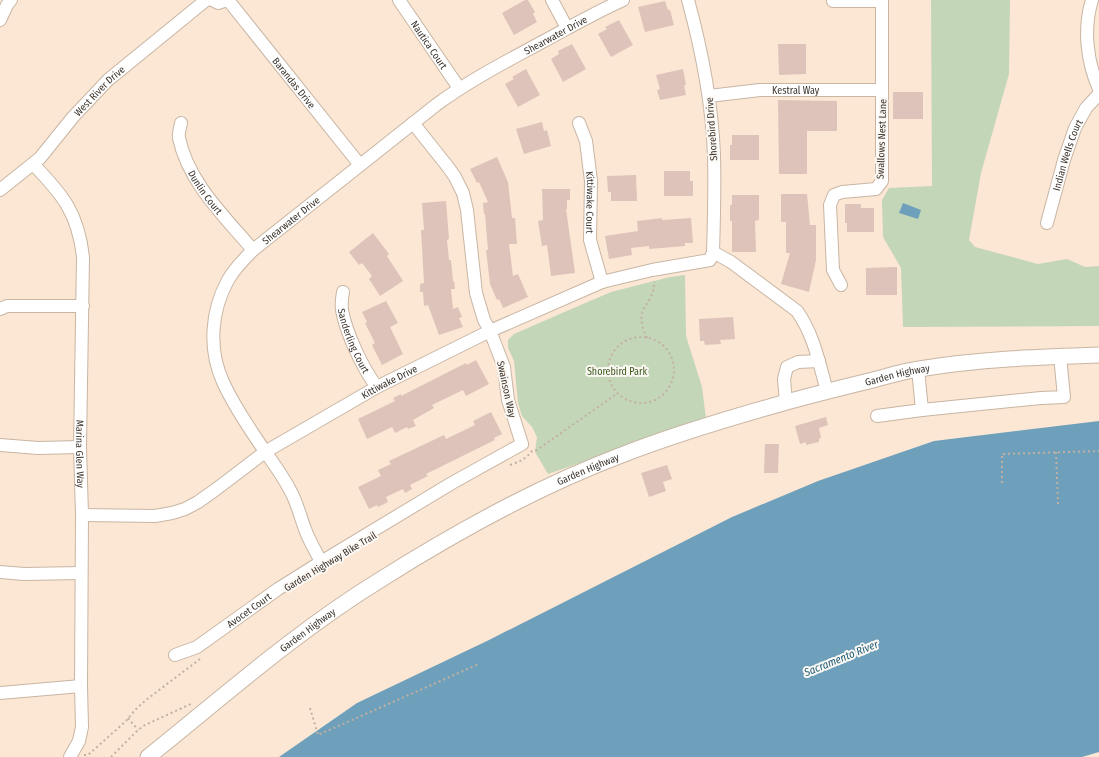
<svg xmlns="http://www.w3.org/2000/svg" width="1099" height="757" viewBox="0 0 1099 757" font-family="'Fira Sans Condensed',sans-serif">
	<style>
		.green { fill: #c3d6b7 }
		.water { fill: #6fa0bb }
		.building { fill: #ddc3b9 }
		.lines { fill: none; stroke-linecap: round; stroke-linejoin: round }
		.minor-casing { stroke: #c8b5a3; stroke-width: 14 }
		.major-casing { stroke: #c8b5a3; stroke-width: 17 }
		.path { stroke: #c2b0a2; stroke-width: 2; stroke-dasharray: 2 3; stroke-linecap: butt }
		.minor { stroke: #fff; stroke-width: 12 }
		.major { stroke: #fff; stroke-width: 15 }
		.labels { text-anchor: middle; stroke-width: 4; stroke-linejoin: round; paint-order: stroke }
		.street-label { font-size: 10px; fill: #3b332c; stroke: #fcf8f4 }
		.park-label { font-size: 10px; fill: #39591c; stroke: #fcf8f4 }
		.water-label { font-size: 11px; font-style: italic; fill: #1f5c78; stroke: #fcf8f4 }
	</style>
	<rect width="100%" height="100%" fill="#fce7d5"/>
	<path class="green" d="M931 0H1010L1009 74 981 173 969 240 975 247 1038 264 1067 259 1085 267 1099 266V326L903 327 901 268 883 237 882 200 889 188 932 186Z
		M685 275 686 336 702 387 706 419 548 474 535 452 537 437 532 427 522 416 518 403 514 361 508 348V340L514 334 562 313 611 292 670 277Z"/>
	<path class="water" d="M903 203 921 210 918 219 899 213Z
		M1099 421V752L1082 757H279L357 703 489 640 732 517 818 481 934 441Z"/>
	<path class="building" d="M525 0H528L535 12 533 14 537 22 514 35 502 13Z
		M665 1 668 10H670L674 25 645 32 638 7Z
		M619 20 633 45 611 57 598 34 607 29 605 27Z
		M572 44 586 69 563 82 551 59 559 54 558 51Z
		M778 44H806V74L779 75Z
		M526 69 540 95 518 107 505 84 514 79 512 77Z
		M683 69 686 85H684L686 95 660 100 657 90 660 89 656 75Z
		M893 92H923V119H893Z
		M778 100 837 101V131H807V174H779Z
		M542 122 544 131 547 130 551 146 524 154 516 129Z
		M732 135H759V160H730V145H732Z
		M497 157 508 182 512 218H515L517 244H509L513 276 518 274 528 297 503 308 499 299 497 300 490 284 486 250H488L485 214H484L483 203 488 202 479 182 477 183 470 169Z
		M664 171H690V181H693V196H664Z
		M636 175 637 201H611V192H608L607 176Z
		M542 189H570V200H567V209H566L575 273 551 276 547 245 542 246 538 221 543 220Z
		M781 194H807L810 225H816V260L809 292 781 284 790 253H786V222H781Z
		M732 195H759V220L755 221 756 252H732V221H730V205H732Z
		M446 201 449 239 447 240 449 260H451L453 281H454L455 289H451L453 309 458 307 462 317 459 318 463 327 439 335 428 305 424 306 423 292H420V284L424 283 421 230H424L422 203Z
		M845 204H861V208H874V232H847V223H845Z
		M662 218V220L691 218 693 243H685V246L649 249V246L631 248 632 255 609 259 605 236 638 231 637 221Z
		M373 233 389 254 387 256 403 281 380 296 369 279 372 276 362 263 359 265 349 252Z
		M897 267V295H866V268Z
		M386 301 398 323 390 327 403 354 382 365 372 345 375 343 365 323 367 322 362 312Z
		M733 317 735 339 720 340 721 344 705 345 704 341H700L699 319Z
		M476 360 489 384 466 396 463 390 432 405 434 408 413 420 416 426 408 429 407 427 395 433 392 427 367 439 358 419 395 401 393 398 401 394V396L466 363 467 365Z
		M491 412 502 434 494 438 495 440 426 474 428 476 410 485 412 489 405 493 403 489 386 497 388 502 378 507 377 505 369 509 358 487 381 476 378 470 391 464 389 461 444 435 446 439 475 425 473 421Z
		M826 417 828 425 819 428 821 438 819 439V442L806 445V442L800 444 795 426Z
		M765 444H779L778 473H764Z
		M667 465 672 479 663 482 666 491 649 497 641 473Z"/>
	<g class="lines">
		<g class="minor-casing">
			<g id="minor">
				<path d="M212 0 218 3 227 0"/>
				<path id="s1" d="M228 0 360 165"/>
				<path id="s2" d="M399 0 459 88"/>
				<path d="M552 0 567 28"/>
				<path d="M1092 0C1083 29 1087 62 1099 89"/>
				<path d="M833 1H882"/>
				<path d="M0 20 7 5 11 0"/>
				<path id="s3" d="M709 96 760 90H882"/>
				<path id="s4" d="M181 123C180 128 178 134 179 138 188 182 225 217 253 250"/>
				<path id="s5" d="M579 123 586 141 591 181 590 240 602 282"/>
				<path id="s6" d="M33 164C63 195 78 213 83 257L80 447 82 515 81 686 82 727 79 741 70 757"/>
				<path id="s7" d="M0 190 40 158 73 117 108 80 206 0"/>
				<path id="s8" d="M1047 223 1064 160 1075 128 1086 108 1099 94"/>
				<path d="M713 252 731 262 797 311C814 335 819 363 827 391"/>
				<path d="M841 285 833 270 830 205 834 195 842 192 876 189 882 181V0"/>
				<path id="s9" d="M343 292C342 298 341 304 342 310 346 333 363 369 377 387"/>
				<path d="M0 309 7 306H83"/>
				<path d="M918 369 922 410 1041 398 1064 397 1060 356"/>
				<path d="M786 402 784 379 787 367 798 362 819 361"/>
				<path d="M877 416 922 410"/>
				<path d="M0 445 38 448 80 447"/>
				<path id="s10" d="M82 515 155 516 172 513 185 509 198 502 215 490 265 452 377 387 490 331 602 282 652 270 710 260 713 252C714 220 715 188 714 155 712 102 702 51 688 0"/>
				<path id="s11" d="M321 562C316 551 309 541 305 529 300 516 297 502 290 490 282 474 270 459 260 444 247 425 233 404 223 382 208 349 211 311 228 280 234 269 244 259 253 250L436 105C470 80 507 61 544 41 570 27 596 12 623 0"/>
				<path d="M0 572 24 574 81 573"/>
				<path id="s12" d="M175 655 197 647 278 589 321 562 452 483 522 444 508 400 504 367 490 331 484 320 476 293 467 210 463 193 455 177 448 167 413 123"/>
				<path d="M0 693 81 686"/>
			</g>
		</g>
		<g class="major-casing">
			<g id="major">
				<path id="s13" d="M148 757C224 696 297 631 380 580 456 532 535 488 619 456 670 436 723 420 776 405 808 396 840 388 873 380 888 376 904 371 919 369 979 359 1039 357 1099 355"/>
			</g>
		</g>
		<path class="path" d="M608 370a33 33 0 1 1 66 0a33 33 0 1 1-66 0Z
			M647 338C631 305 655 307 654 281
			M1056 452 1058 504
			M510 465C519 462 526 459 532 451L537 450 618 393
			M1002 483V454L1099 451
			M310 708 318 735 479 664
			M128 718 138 730
			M84 755H88L126 721 135 710 146 700 200 659
			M111 757 138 730 145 725 193 703"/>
		<use href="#minor" class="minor"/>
		<use href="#major" class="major"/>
	</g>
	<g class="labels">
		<g class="street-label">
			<text dy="4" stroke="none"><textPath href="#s11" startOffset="723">Shearwater Drive</textPath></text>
			<text dy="4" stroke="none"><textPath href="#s2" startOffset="54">Nautica Court</textPath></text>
			<text dy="4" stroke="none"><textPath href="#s1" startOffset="106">Barandas Drive</textPath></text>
			<text dy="4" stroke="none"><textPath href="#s3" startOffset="87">Kestral Way</textPath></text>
			<text dy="4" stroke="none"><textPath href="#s7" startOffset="141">West River Drive</textPath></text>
			<text transform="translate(711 129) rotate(-94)" y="4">Shorebird Drive</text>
			<text transform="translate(881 139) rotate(-88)" y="4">Swallows Nest Lane</text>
			<text dy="4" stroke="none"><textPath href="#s8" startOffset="71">Indian Wells Court</textPath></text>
			<text dy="4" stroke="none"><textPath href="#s4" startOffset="76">Dunlin Court</textPath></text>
			<text dy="4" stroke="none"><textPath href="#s5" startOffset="81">Kittiwake Court</textPath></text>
			<text dy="4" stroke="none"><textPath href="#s11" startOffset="399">Shearwater Drive</textPath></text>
			<text dy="4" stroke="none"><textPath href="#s9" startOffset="51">Sanderling Court</textPath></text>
			<text dy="4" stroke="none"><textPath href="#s13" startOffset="852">Garden Highway</textPath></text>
			<text dy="4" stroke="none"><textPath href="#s10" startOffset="345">Kittiwake Drive</textPath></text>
			<text transform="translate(507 389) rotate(78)" y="4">Swainson Way</text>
			<text dy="4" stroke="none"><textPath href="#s6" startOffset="305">Marina Glen Way</textPath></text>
			<text dy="4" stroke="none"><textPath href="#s13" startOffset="528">Garden Highway</textPath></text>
			<text transform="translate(330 561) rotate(-31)" y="4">Garden Highway Bike Trail</text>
			<text dy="4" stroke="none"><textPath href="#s12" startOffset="87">Avocet Court</textPath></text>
			<text dy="4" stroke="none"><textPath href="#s13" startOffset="204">Garden Highway</textPath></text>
		</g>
		<g class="park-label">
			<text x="617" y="375">Shorebird Park</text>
		</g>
		<g class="water-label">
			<text transform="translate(841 658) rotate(-22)" y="4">Sacramento River</text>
		</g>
	</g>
</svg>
